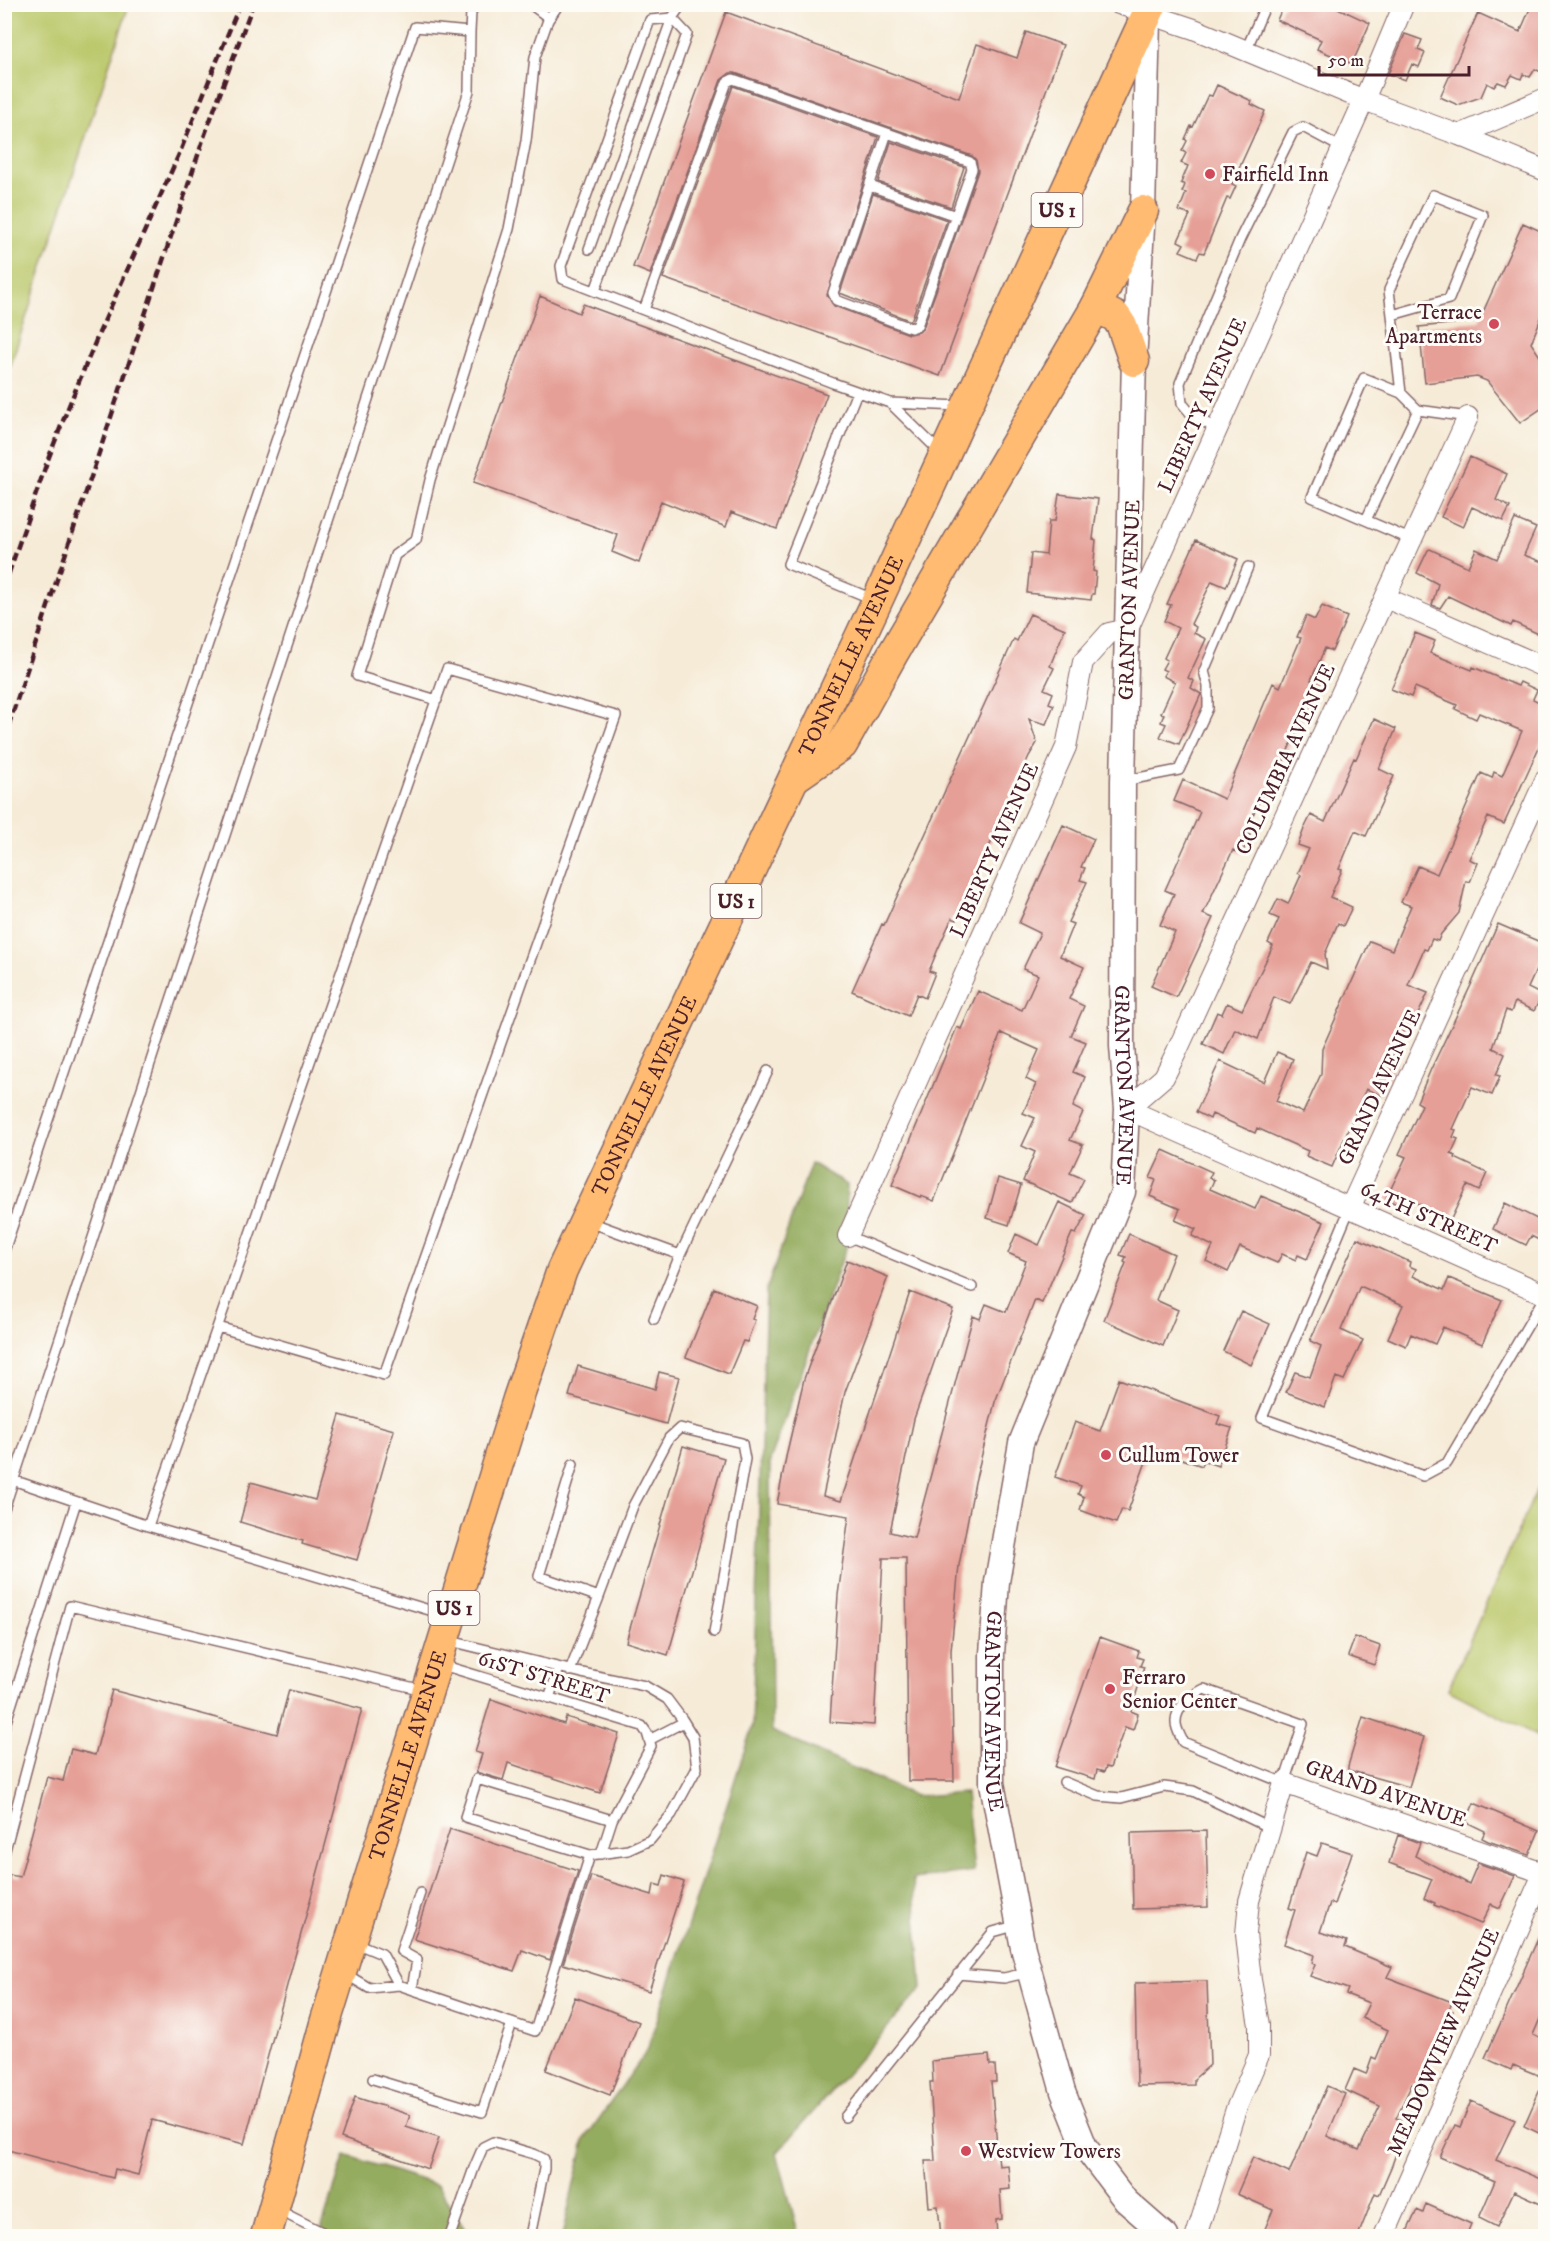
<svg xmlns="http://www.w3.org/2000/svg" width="1550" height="2241" viewBox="0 0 1550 2241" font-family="'IM FELL DW Pica',serif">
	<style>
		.green { fill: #bbc86a; stroke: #82744a; stroke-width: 1.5 }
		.forest { fill: #94ac5e; stroke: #6f6644; stroke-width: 1.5 }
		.building { fill: #e59f96 }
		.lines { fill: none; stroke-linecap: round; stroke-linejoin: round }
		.service-casing { stroke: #866667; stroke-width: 12 }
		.minor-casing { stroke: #866667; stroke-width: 22 }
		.tertiary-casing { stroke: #866667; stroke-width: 27 }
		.primary-casing { stroke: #866667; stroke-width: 33 }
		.service { stroke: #fff; stroke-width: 9 }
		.minor { stroke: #fff; stroke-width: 20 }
		.tertiary { stroke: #fff; stroke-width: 24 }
		.primary { stroke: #febb71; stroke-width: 30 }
		.rail { stroke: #4a1f2b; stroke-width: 4.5; stroke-dasharray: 9 4.5; stroke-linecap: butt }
		.poi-dot { fill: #d1495b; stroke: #fdfcf7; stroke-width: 2 }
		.labels { text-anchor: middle; stroke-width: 6; stroke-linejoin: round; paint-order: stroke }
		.shield { fill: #fdfcf7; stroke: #806168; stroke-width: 1.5 }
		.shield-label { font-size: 20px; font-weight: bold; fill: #4a1f2b }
		.poi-label { font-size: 21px; fill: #4a1f2b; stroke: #fdfcf7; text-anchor: start }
		.street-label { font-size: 21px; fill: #4a1f2b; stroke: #fdfcf7 }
	</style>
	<rect width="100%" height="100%" fill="#fdfcf7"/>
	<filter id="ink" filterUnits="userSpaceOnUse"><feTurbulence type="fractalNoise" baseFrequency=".0167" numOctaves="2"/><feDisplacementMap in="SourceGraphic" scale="12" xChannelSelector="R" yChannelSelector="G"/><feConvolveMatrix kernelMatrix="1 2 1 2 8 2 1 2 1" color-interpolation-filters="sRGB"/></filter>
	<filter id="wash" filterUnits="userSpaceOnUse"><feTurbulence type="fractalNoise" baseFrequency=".008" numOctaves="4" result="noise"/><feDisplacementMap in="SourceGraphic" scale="24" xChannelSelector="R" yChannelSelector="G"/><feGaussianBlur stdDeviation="1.35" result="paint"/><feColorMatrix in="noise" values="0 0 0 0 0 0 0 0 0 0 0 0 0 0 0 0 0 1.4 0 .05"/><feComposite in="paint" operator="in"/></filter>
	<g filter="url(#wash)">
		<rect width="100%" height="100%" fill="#f6ebd7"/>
		<path class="green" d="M5 4 129 5 5 382 4 5Z
			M1545 1471 1546 1740H1545L1448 1690Z"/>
		<path class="forest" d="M811 1163 847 1185 846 1248 770 1461 772 1731 915 1796 966 1793 974 1871 913 1879 922 1988 777 2153 799 2236H562L584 2140 647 2051 752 1727 766 1291Z
			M345 2155 437 2185 469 2236H319Z"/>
		<g id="blocks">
			<path class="building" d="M1284 4H1329L1370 23 1352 64 1317 49 1321 40 1277 20Z
				M1532 4H1545V63L1541 72 1535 69 1530 77 1523 74 1521 79 1512 75 1506 85 1498 82 1494 87 1487 83 1481 97 1458 105 1440 97 1478 13 1520 32Z
				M726 12 959 98 977 44 1017 58 1026 32 1063 45 940 376 663 278 733 86 878 137 827 295 834 306 909 334 919 332 923 328 978 171 976 160 972 156 735 73H730L721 80 650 274 633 267Z
				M1405 34 1422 40 1418 50 1425 53 1419 67 1412 64 1405 80 1388 74Z
				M1217 85 1252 101 1251 104 1265 111 1232 184 1236 186 1230 199 1227 198 1204 253 1200 252 1197 258 1180 251 1184 244 1178 241 1190 215 1179 211 1186 193 1182 192 1185 185 1181 183 1188 166 1181 163 1186 153 1182 151 1187 141 1185 139 1191 126 1193 127 1208 95 1212 96Z
				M891 142 964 167 951 207 878 182Z
				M873 194 947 220 911 321 840 293Z
				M1523 223 1545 233V308L1531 343 1545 364V406L1520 423 1487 381 1477 377 1425 383 1419 327 1479 321Z
				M540 296 579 313 583 304 827 394 777 529 731 512 726 527 661 501 639 563 612 552 618 535 473 483Z
				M1470 457 1507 474 1496 500 1510 507 1503 521 1472 507 1463 527 1441 517Z
				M1059 494 1098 499 1093 539 1096 540 1093 571 1096 572 1094 594H1092L1091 600 1027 593 1031 553 1046 555 1049 521H1055Z
				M1515 519 1536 528 1524 555 1545 563V637L1513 622 1511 626 1448 596 1440 608 1432 605 1438 584 1417 573 1428 550 1430 549 1468 567 1476 549 1497 559Z
				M1196 540 1238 559 1226 587 1212 581 1191 624 1196 627 1194 633 1206 639 1188 678 1194 681 1191 688 1201 694 1179 744 1160 737 1166 724 1161 722 1164 714 1161 713 1175 682 1163 676 1166 671 1162 669 1167 660 1164 658 1178 628 1164 621 1171 605 1167 604Z
				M1322 606 1347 617 1332 651 1325 648 1311 680 1317 682 1310 700 1279 771 1276 770 1265 797 1262 795 1245 833 1250 835 1242 854 1233 850 1203 914 1213 918 1176 997 1151 986 1175 932 1160 925 1174 894 1165 890 1200 812 1174 801 1183 780 1224 799 1273 683 1280 687 1301 638 1297 637 1306 616 1315 620Z
				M1030 614 1065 629 1050 666 1054 668 1044 689 1053 693 1049 703 1054 705 1046 724 1029 719 1037 743 1029 756 957 920 952 918 938 949 929 971 935 973 925 998 917 994 908 1016 852 991 882 924 884 925 1014 639 1017 641Z
				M1415 633 1435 641 1430 653 1472 670 1473 667 1518 686 1520 682 1537 690 1533 699 1545 705V734L1504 824 1488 817 1469 859 1478 863 1470 882 1466 881 1459 913 1441 934 1438 941 1432 939 1427 950 1424 949 1408 985 1428 993 1413 1025 1407 1023 1394 1052 1393 1057 1397 1059 1381 1095 1366 1089 1332 1167 1306 1156 1308 1151 1257 1128 1255 1133 1212 1114 1210 1119 1196 1112 1220 1061 1264 1082 1277 1052 1293 1059 1276 1101 1303 1113 1321 1074 1322 1049 1370 941 1392 950 1411 906 1401 902 1418 866 1437 874 1481 773 1492 778 1494 772 1502 776 1522 731 1479 713 1476 719 1455 709 1457 705 1415 687 1411 697 1391 689Z
				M1374 719 1396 729 1379 769 1394 776 1366 836 1355 831 1339 869 1342 870 1330 897 1352 907 1343 926 1338 923 1325 954 1327 969 1311 962 1290 1004 1274 997 1258 1039 1235 1029 1224 1054 1203 1044 1217 1012 1222 1014 1227 1003 1242 1010 1273 946 1268 943 1279 919 1270 915 1278 899 1288 904 1301 875 1298 873 1309 849 1298 845 1304 829 1311 815 1325 822 1354 758 1356 759Z
				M1063 825 1094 839 1081 867 1085 868 1080 880 1087 882 1068 922 1073 924 1060 956 1084 967 1069 999 1084 1006 1071 1036 1086 1042 1073 1072 1085 1077 1073 1107 1083 1112 1070 1140 1083 1145 1070 1173 1084 1179 1072 1203 1023 1181 1035 1152 1022 1146 1035 1118 1023 1113 1036 1084 1026 1079 1039 1050 1001 1033 934 1201 921 1196 920 1197 892 1185 957 1027 961 1029 978 991 1022 1010 1038 975 1023 969 1040 933 1019 923Z
				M1498 924 1545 944V957H1542L1528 988 1542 995 1534 1011 1515 1002 1511 1012 1506 1010 1493 1048 1505 1054 1496 1075 1500 1076 1492 1095 1472 1087 1453 1129 1456 1130 1453 1137 1458 1139 1451 1154 1456 1156 1455 1158 1487 1173 1479 1191 1467 1185 1451 1219 1413 1201 1409 1210 1386 1199 1406 1157 1399 1154 1422 1105 1417 1102 1431 1069 1472 983Z
				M1163 1150 1212 1172 1209 1178 1214 1180 1210 1189 1255 1209 1261 1196 1324 1222 1307 1259 1298 1255 1296 1260 1282 1254 1277 1263 1240 1247 1228 1272 1206 1261 1213 1246 1192 1236 1196 1229 1175 1220 1180 1209 1150 1196 1156 1180 1150 1178Z
				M998 1178 1021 1185 1009 1225 987 1218Z
				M1059 1202 1086 1215 1076 1234 1072 1233 1042 1303 1035 1300 995 1402 975 1482 959 1565 951 1651 954 1781H908L906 1558H883L874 1725 830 1722 838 1595 849 1516 777 1504 787 1452 804 1379 847 1260 888 1277 845 1392 823 1496 841 1501 910 1292 953 1309 914 1419 890 1532 914 1538 973 1316 980 1319 986 1304 1006 1312 1026 1261 1008 1253 1016 1234 1039 1245Z
				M1505 1203 1545 1223V1243L1531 1236 1526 1245 1493 1229Z
				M1129 1234 1174 1254 1156 1300 1178 1310 1163 1346 1104 1320 1126 1263 1124 1262 1126 1257 1120 1255Z
				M1357 1238 1410 1262 1409 1266 1416 1269 1413 1276 1444 1290 1449 1278 1502 1300 1482 1344 1443 1327 1435 1344 1411 1334 1406 1346 1388 1338 1403 1305 1360 1286 1341 1330 1363 1340 1344 1380 1336 1377 1325 1407 1286 1392 1295 1372 1310 1377 1321 1346 1310 1341Z
				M714 1288 757 1306 752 1319 755 1320 747 1342 743 1341 729 1374 686 1357Z
				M1241 1311 1270 1324 1251 1365 1223 1351Z
				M578 1366 655 1389 659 1372 679 1377 666 1424 569 1396Z
				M1119 1379 1220 1416 1217 1424 1232 1428 1218 1466 1204 1461 1202 1466 1151 1448 1128 1511 1122 1509 1116 1523 1080 1510 1084 1497 1078 1494 1081 1486 1055 1477 1075 1422 1100 1431Z
				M340 1415 394 1430 357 1560 302 1544 303 1541 240 1522 251 1482 315 1500Z
				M683 1446 724 1458 668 1655 626 1642Z
				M1100 1637 1139 1651 1137 1657 1143 1659 1140 1666 1144 1667 1131 1711 1138 1714 1133 1730 1125 1727 1110 1768 1106 1767 1104 1772 1097 1770 1095 1779 1055 1767Z
				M1355 1637 1380 1646 1374 1665 1348 1656Z
				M112 1690 277 1734 289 1690 362 1709 244 2144 152 2120 138 2175 115 2169 113 2178 4 2149V1894L10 1875 20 1877 47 1777 63 1781 71 1749 95 1755Z
				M491 1699 564 1724 566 1717 619 1734 600 1793 508 1763 503 1780 476 1772 482 1754 475 1752Z
				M1363 1717 1424 1737 1409 1787 1348 1770V1766Z
				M1474 1803 1539 1831 1529 1855 1488 1841 1482 1838 1485 1831 1466 1822Z
				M450 1829 578 1871 550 1960 522 1950 514 1971 414 1939Z
				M1206 1831 1208 1907 1133 1909 1131 1833Z
				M1398 1835 1420 1843 1415 1856 1469 1884 1478 1863 1515 1876 1500 1908 1491 1904 1481 1924 1434 1905 1435 1903 1424 1898 1432 1879 1389 1863Z
				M1322 1843 1352 1853 1334 1904 1330 1903 1320 1932 1347 1941 1345 1947 1392 1967 1387 1977 1452 2002 1449 2009 1453 2011 1420 2088 1412 2084 1396 2118 1402 2120 1399 2128 1404 2131 1392 2165 1379 2195 1375 2193 1358 2236H1262L1273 2210 1237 2194 1253 2157 1289 2173 1327 2086 1345 2094 1327 2136 1359 2150 1380 2106 1345 2090 1354 2069 1366 2074 1372 2057 1376 2059 1388 2030 1362 2018 1369 2003 1346 1994 1348 1989 1310 1976 1315 1965 1312 1963 1314 1955 1284 1944 1295 1910 1289 1908 1306 1852 1317 1856Z
				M664 1875 684 1882 649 1991 563 1964 591 1876 652 1895 654 1884 661 1886Z
				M1545 1923V2007L1533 2035 1545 2041V2136L1524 2126 1545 2078 1513 2065 1511 2070 1485 2058Z
				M1207 1981 1210 2065 1194 2079V2085L1137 2086 1135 1983Z
				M575 1997 639 2022 610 2095 546 2070Z
				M989 2055 990 2065H995L996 2082H991L999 2166 1008 2165 1010 2189 1000 2190 1002 2219 996 2220 997 2236H941L938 2206 929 2207 925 2161H935L930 2082H933L932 2061Z
				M355 2097 410 2115 406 2127 439 2138 428 2169 341 2138Z
				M1471 2101 1515 2120 1496 2160 1545 2181V2205L1514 2191 1497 2227 1479 2218 1495 2181 1440 2157 1455 2125 1460 2127Z
				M1426 2204 1471 2224 1466 2236H1405L1417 2210 1423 2213Z"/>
		</g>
	</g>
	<g filter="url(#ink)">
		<use href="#blocks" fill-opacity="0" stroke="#866667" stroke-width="1.5"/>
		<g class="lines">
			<g class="service-casing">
				<path id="service" d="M530 4 549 18
					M1246 50 1266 4
					M870 186 956 216
					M589 249 672 18 682 4
					M595 291 687 34 672 18 650 20 561 266 563 279 833 383 890 403 961 406
					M644 310 727 82 733 79 970 162 972 169 917 326 911 328 836 300 833 293 887 133
					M1392 315 1389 290 1433 195 1483 215 1449 299 1392 315 1401 393
					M857 392 788 564 875 600
					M890 403 940 452
					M1217 429 1192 415 1182 403 1180 383 1240 239 1293 132 1303 127 1342 148
					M1366 520 1418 410
					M1412 540 1312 497 1364 378 1401 393 1418 410 1468 417
					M437 700 357 676 395 555 416 540 430 480 509 229 526 141 535 57 548 20 559 4
					M1123 781 1179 770 1208 708V686L1204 671 1248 567
					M1350 1208 1262 1418 1423 1476 1447 1463 1545 1296
					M590 1222 680 1255 768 1071
					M848 1236 972 1287
					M4 1251 415 27 470 32 471 12 476 4
					M654 1319 680 1255
					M4 1477 148 1526 446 1615
					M4 1509 469 91 470 32
					M148 1526 447 669 616 716 384 1375 218 1327
					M599 1597 633 1506 669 1438 680 1428 742 1443 745 1459 714 1632
					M446 1640 582 1673 645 1686 667 1699 682 1719 693 1737 697 1768 672 1814 650 1840 628 1850 590 1855 465 1817 477 1779 612 1820
					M439 1664 642 1726 647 1733 651 1746 612 1820 601 1854
					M570 1671 599 1597 539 1576 573 1464
					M1204 1689 1303 1724 1284 1783 1183 1742C1181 1737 1176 1729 1176 1723 1175 1707 1192 1695 1204 1689Z
					M549 1698 559 1668
					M4 1728 76 1502
					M649 1740 684 1722
					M1064 1782 1098 1796 1121 1798 1164 1787 1193 1791 1270 1828
					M4 1854 70 1606 423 1690
					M353 1942 382 1954 399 1985
					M344 1973 369 1988 399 1985 535 2031 590 1855
					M958 1974 1004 1978 1030 1972
					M412 1989 417 1960 401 1951 420 1893
					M373 2079 482 2112 512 2023
					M845 2117 993 1932 1018 1925
					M276 2209 330 2236
					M450 2236 474 2168 483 2147 493 2142 534 2154 544 2159V2169L530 2236"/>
			</g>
			<g class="minor-casing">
				<path id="minor" d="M1119 4 1194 29 1364 100 1459 135 1546 171
					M1459 135 1546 98
					M1468 417 1176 1053 1164 1077 1127 1109 1546 1295
					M1386 598 1546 668
					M1350 1208 1546 778
					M848 1236 1066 747 1083 662 1109 633 1128 629 1364 100 1404 4
					M1196 2236 1236 2109 1259 2055V2025L1251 1980 1246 1934 1249 1901 1284 1783 1543 1873
					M1384 2236 1546 1867"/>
			</g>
			<g class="tertiary-casing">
				<g id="tertiary">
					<path id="s1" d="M1148 20 1143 211 1134 361 1123 781 1122 1046 1127 1109 1123 1192 1021 1443 997 1582 992 1654V1783L1023 1948 1063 2092 1085 2147 1126 2201 1166 2236"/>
				</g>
			</g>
			<g class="primary-casing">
				<g id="primary">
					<path d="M1096 307 1116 317 1122 326 1134 361"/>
					<path d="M794 778 842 745 892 655 1096 307 1143 211"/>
					<path id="s2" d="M266 2236 326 2020 518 1399 562 1270 877 601 1152 4"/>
				</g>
			</g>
			<use href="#service" class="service"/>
			<use href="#minor" class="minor"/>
			<use href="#tertiary" class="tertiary"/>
			<use href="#primary" class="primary"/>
			<path class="rail" d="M4 587 47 462 68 408 99 333 180 152 240 4
				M4 739 204 137 253 4"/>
		</g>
	</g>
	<g class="poi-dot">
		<circle cx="1210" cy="174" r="6"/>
		<circle cx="1494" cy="324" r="6"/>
		<circle cx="1106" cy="1455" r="6"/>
		<circle cx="1110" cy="1689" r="6"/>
		<circle cx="966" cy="2151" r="6"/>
	</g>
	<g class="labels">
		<g class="shield">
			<rect x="1031.5" y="193" width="51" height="34" rx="4.5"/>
			<rect x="710.5" y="884" width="51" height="34" rx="4.5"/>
			<rect x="428.5" y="1591" width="51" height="34" rx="4.5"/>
		</g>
		<g class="shield-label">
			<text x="1057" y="217">US 1</text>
			<text x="736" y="908">US 1</text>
			<text x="454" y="1615">US 1</text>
		</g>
		<g class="poi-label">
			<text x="1222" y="181">Fairfield Inn</text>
			<text x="1482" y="319" text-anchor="end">Terrace<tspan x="1482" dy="24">Apartments</tspan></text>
			<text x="1118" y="1462">Cullum Tower</text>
			<text x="1122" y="1684">Ferraro<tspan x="1122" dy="24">Senior Center</tspan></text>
			<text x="978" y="2158">Westview Towers</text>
		</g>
		<g class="street-label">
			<text transform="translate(1202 405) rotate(-66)" y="7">LIBERTY AVENUE</text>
			<text transform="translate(1129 600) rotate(-88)" y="7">GRANTON AVENUE</text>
			<text dy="7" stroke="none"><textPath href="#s2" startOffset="1689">TONNELLE AVENUE</textPath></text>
			<text transform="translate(1285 759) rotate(-65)" y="7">COLUMBIA AVENUE</text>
			<text transform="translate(994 850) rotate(-66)" y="7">LIBERTY AVENUE</text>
			<text dy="7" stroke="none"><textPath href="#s1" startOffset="1066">GRANTON AVENUE</textPath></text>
			<text transform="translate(1379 1087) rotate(-65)" y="7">GRAND AVENUE</text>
			<text dy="7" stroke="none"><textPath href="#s2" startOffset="1203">TONNELLE AVENUE</textPath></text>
			<text transform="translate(1429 1217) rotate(24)" y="7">64TH STREET</text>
			<text transform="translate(544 1677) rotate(17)" y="7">61ST STREET</text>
			<text dy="7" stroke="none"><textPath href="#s1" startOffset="1714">GRANTON AVENUE</textPath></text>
			<text dy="7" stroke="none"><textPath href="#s2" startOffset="501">TONNELLE AVENUE</textPath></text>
			<text transform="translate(1386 1793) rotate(19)" y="7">GRAND AVENUE</text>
			<text transform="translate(1443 2042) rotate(-66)" y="7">MEADOWVIEW AVENUE</text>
		</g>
	</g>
	<rect width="1550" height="2241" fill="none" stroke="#fdfcf7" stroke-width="24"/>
	<path d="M1319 66v9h150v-9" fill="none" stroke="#4a1f2b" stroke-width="3"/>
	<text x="1328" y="66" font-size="18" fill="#4a1f2b" stroke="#fdfcf7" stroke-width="4.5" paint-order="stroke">50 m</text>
</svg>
